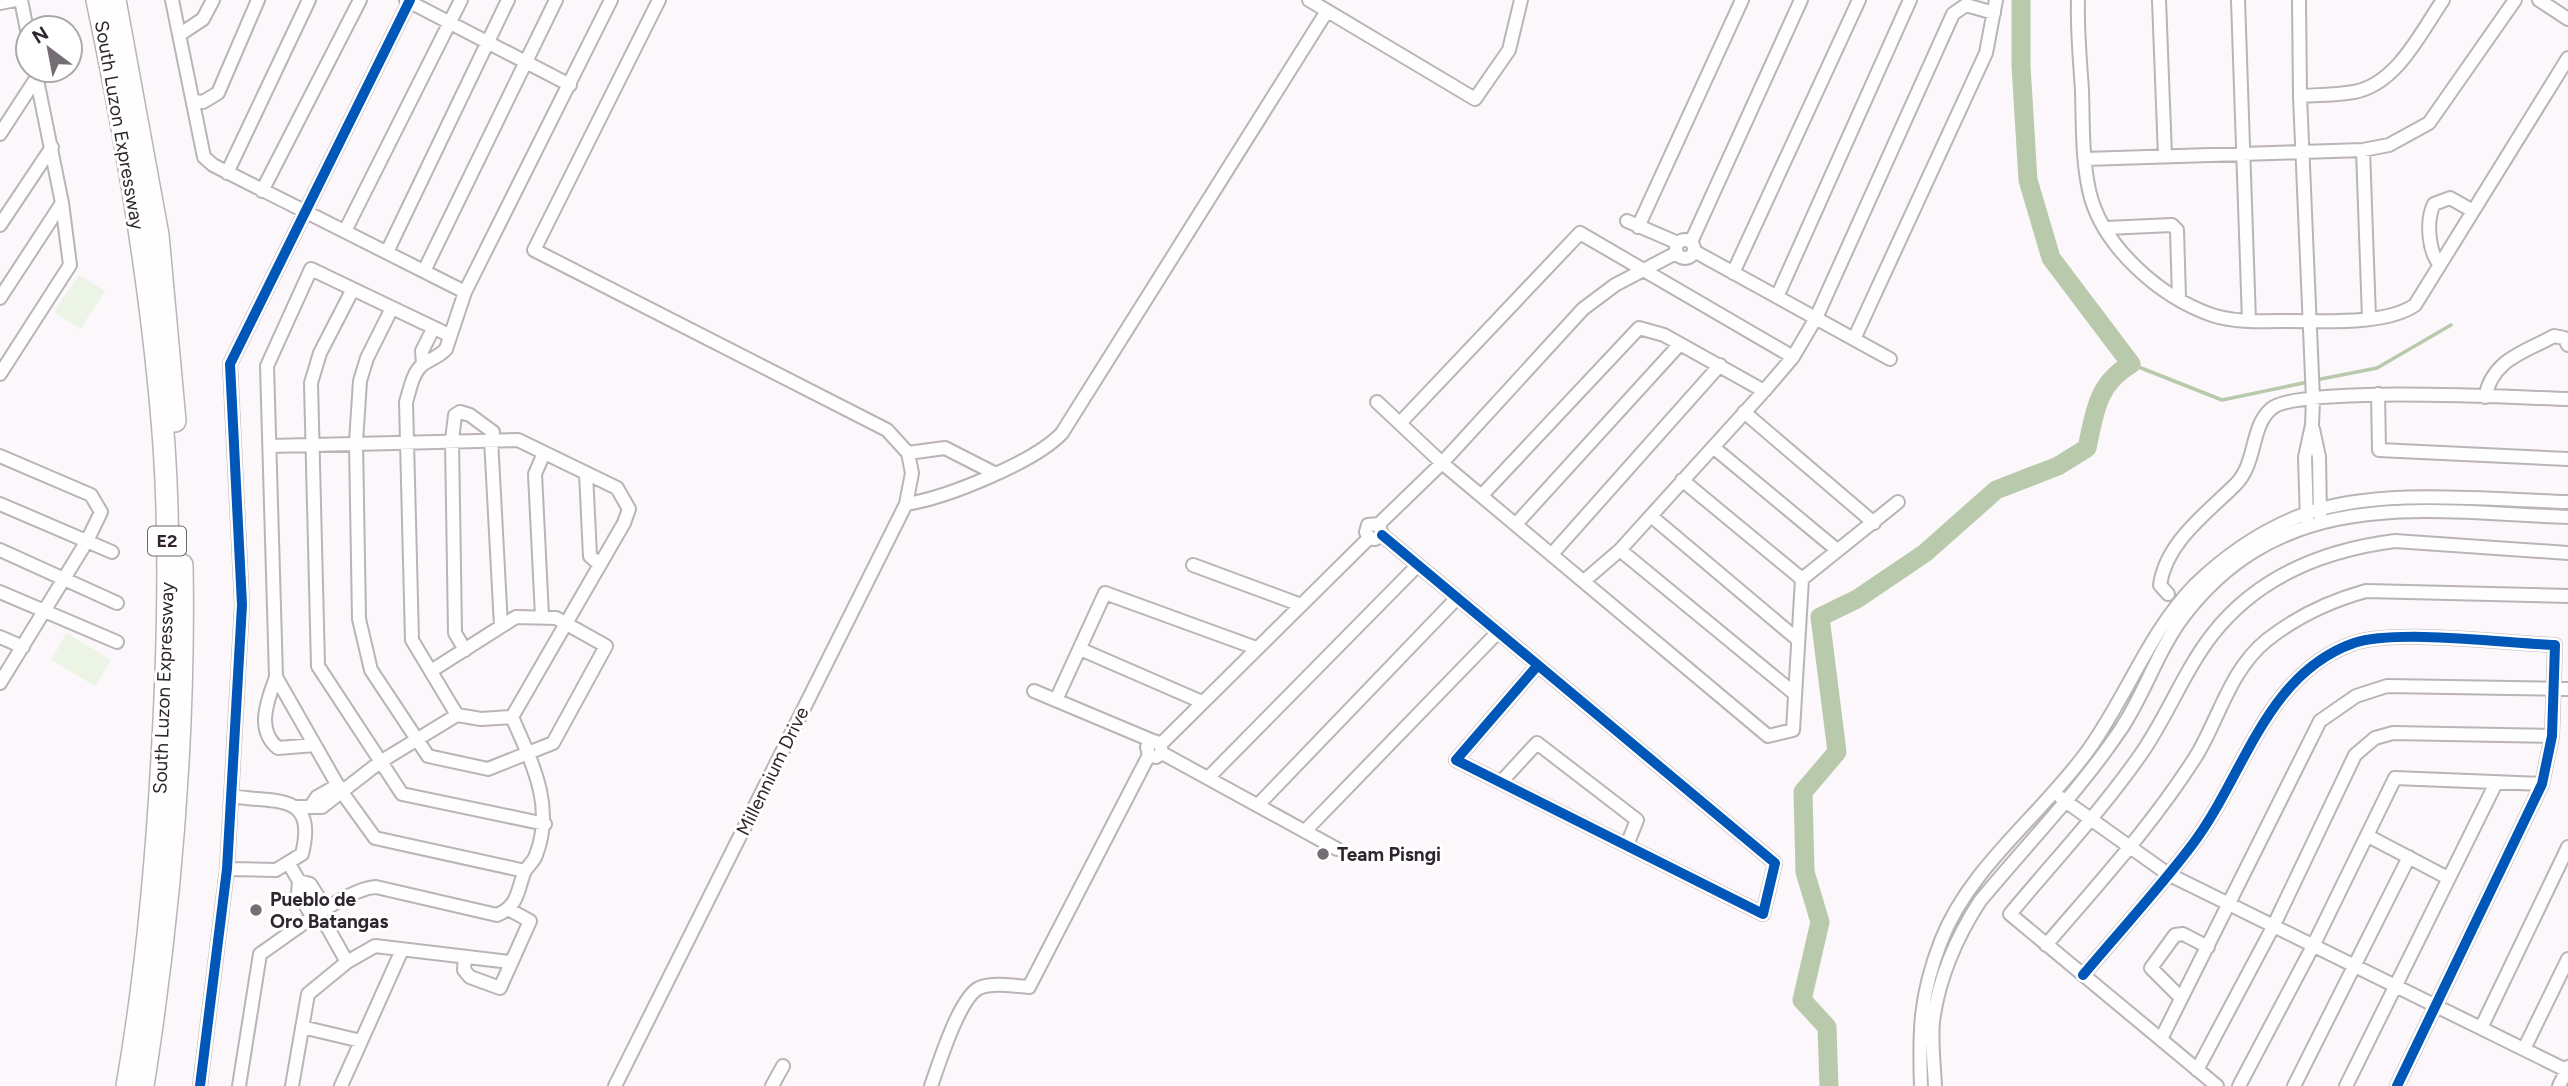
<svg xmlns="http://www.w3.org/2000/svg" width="2568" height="1086" viewBox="0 0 2568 1086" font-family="Figtree,sans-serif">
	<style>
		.green { fill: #ecf4e5 }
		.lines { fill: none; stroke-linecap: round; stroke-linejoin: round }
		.stream { stroke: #b8caab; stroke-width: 3.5 }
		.river { stroke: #b8caab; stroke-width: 19 }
		.street-casing { stroke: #bab3b8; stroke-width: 16 }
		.highway-casing { stroke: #bab3b8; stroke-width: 24 }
		.street { stroke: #fefefe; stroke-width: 12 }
		.highway { stroke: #fefefe; stroke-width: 21 }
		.cycleway-casing { stroke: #fff; stroke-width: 15 }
		.cycleway { stroke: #0057b8; stroke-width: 10 }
		.poi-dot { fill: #766e75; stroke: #fff; stroke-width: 2.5 }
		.labels { text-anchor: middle; stroke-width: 6; stroke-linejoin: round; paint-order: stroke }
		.shield { fill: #fff; stroke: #6d666d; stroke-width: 2 }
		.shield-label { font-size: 18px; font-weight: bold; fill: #2f252e }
		.street-label { font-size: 19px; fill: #2f252e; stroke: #fff }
		.poi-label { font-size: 19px; font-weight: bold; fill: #2f252e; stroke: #fff; text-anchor: start }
	</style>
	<rect width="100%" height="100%" fill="#fbf7fa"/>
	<path class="green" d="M79 275 105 291 80 329 54 312Z
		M67 633 111 660 95 686 51 660Z"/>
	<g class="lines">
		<path class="stream" d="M2131 364 2222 400 2308 382
			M2316 380 2377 368 2451 325"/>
		<path class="river" d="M1829 1086 1827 1027 1802 1000 1820 922 1805 872 1803 792 1837 752 1820 617 1857 599 1925 553 1996 490 2058 466 2087 448C2095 411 2097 384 2131 364L2051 258 2028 180 2021 66V0"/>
		<g class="street-casing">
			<path id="street" d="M21 0 28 35
				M172 0 204 157 213 165 465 292
				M406 0 570 85
				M659 0 534 250 887 430 908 453
				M1309 0 1475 99 1509 50 1521 0
				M2078 0C2077 30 2080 60 2082 90 2083 123 2082 158 2089 190 2101 246 2160 297 2212 315 2236 323 2265 321 2291 321 2325 321 2386 325 2415 305L2568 58
				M2159 0 2165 156
				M2238 0 2249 321
				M2299 0 2300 96 2313 399 2312 425 2305 457 2307 520
				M2539 0 2568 19
				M0 3 15 0
				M179 35 203 19 213 0
				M2300 96C2318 95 2337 95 2354 92 2397 84 2421 32 2443 0
				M194 101 203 102 218 93 258 0
				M0 134 37 77
				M2363 150 2369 318
				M2085 159 2363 150 2389 145 2429 123 2515 0
				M227 173 309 0
				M262 191 360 0
				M1627 221 1678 243
				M0 225 52 147
				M1638 227 1742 0
				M2106 228 2172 225 2177 230 2179 298
				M345 231 461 0
				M1676 249a9 9 0 1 1 18 0a9 9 0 1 1-18 0Z
				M1691 242 1801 0
				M1694 251 1890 359
				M387 252 508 0
				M2440 265C2428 251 2426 220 2434 204L2450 198 2473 211
				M424 271 556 0
				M1733 273 1859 0
				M353 289 320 353 311 383 318 666 402 794 545 824
				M1777 297 1910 0
				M0 298 62 203
				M392 308 367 358 360 381 356 442 359 619 371 670 428 756 488 769 553 743 606 646 556 618 516 617 431 671
				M449 335 311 269 267 366 276 677 341 791 375 838 525 871
				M1854 339 1986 53 1996 0
				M423 364 422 351 433 329
				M0 374 70 265 62 203 35 70
				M2378 394 2379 450 2568 459
				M2485 397C2493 359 2523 353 2554 336L2564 338 2568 345
				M1377 402 1442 463 1768 736 1793 730 1802 579 1898 502
				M1744 412 1874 523
				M1400 423 1580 233 1793 357
				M2313 429 2319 457 2320 515
				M270 446 518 440 617 488 629 509 624 523 512 717 481 719 457 715 380 762 322 807H297
				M1713 447 1837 550
				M908 453 945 448 994 473
				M0 456 91 495 101 512 87 541 0 683
				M586 473 590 556 600 565
				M1682 480 1802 579
				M1482 495 1639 328 1664 335 1764 391
				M0 504 112 552
				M906 504C946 498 1035 462 1062 433L1327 11
				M1651 516 1797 639
				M1379 524 1442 463 1583 309 1615 285 1676 253
				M1516 524 1680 344
				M1382 535 1775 863 1763 914 1456 760 1538 665
				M0 550 117 603
				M1620 550 1795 694
				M1552 554 1720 365
				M1193 565 1301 605
				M1584 581 1620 550 1764 391 1793 357 1816 318 1953 14 1966 5 1994 13
				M0 592 117 642
				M2168 594 2160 585C2166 542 2207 513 2235 485 2257 464 2250 427 2271 409 2297 385 2522 398 2568 399
				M542 616 535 474 544 453
				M0 637 23 647
				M1080 649 1202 702
				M465 650 455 633 452 440 455 415 460 412 470 415 493 432 491 439 501 626
				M276 677C268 699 255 730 278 748L315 745
				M1034 691 1153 741
				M1056 700 1105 593 1256 648
				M457 715 412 640 406 402C410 390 412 374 422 365 430 359 439 357 446 349L465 292 611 0
				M1161 744 1369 538 1375 539 1382 535 1379 524 1368 525 1366 532 1369 538
				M1162 753 1337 849
				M1208 778 1418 565
				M1501 782 1537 743 1637 820 1627 845
				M2061 798 2168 874 2568 1071
				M1258 805 1457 598
				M311 806 317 797 338 785
				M1305 831 1498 632
				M2368 836 2448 878
				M289 864 299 881 298 893 314 919
				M227 869 276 870 302 854C318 790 273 804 232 796
				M299 881 310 884 326 909
				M320 914 347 962
				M2046 945C2099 883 2155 822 2198 753 2220 715 2231 669 2267 640 2296 617 2330 601 2366 591L2568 596
				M465 957 464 970 470 977 500 988 530 921 510 910
				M2083 975C2119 932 2158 890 2192 845 2244 777 2265 674 2354 643 2398 629 2505 643 2555 645L2552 736 2542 784 2397 1086
				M2181 998 2151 968 2175 935 2183 934 2208 947
				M302 1027 361 1041
				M2481 1028 2568 847
				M2161 1039 2320 721 2356 696 2387 686 2568 689
				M2524 1049 2568 959
				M2197 1070 2273 927 2355 755 2375 738 2393 733 2552 736
				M200 1086 227 869 242 605 230 364 410 0
				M239 1086 260 954C287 936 347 888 376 887L497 915C518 906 517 892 524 873 527 866 534 862 536 855 555 806 532 763 512 717
				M292 1086 308 994 347 962 375 946 510 962
				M341 1086 402 950
				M615 1086 906 504 912 473 908 453
				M772 1086 783 1066
				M931 1086C939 1064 959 998 979 988 993 982 1014 986 1029 987L1149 755 1147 747 1153 741 1160 743 1162 753 1156 757 1149 755
				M1921 1086C1919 1029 1920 995 1941 941 1970 866 2043 814 2089 749 2127 696 2149 632 2195 585 2226 555 2264 529 2305 514 2379 487 2489 500 2568 502
				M1935 1086C1934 1065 1931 1042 1933 1021 1939 977 1956 938 1980 901 2027 844 2080 790 2121 729 2145 693 2157 652 2183 617 2283 485 2423 511 2568 517
				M2217 1086 2010 914C2054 861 2102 810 2141 754 2167 717 2184 671 2212 635 2257 577 2324 550 2395 541L2568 553
				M2239 1086 2313 946 2395 778 2542 784
				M2294 1086 2409 857
				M2346 1086 2496 783
				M2559 1086 2568 1067"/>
		</g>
		<g class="highway-casing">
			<path id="highway" d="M97 0C128 147 153 295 164 445 171 549 168 655 162 758 156 868 146 977 127 1086
				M115 0 158 235 175 421
				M143 1086C170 914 185 739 182 565"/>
		</g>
		<use href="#street" class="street"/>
		<use href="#highway" class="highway"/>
		<g class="cycleway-casing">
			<path id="cycleway" d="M1382 535 1775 863 1763 914 1456 760 1538 665
				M2083 975C2119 932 2158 890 2192 845 2244 777 2265 674 2354 643 2398 629 2505 643 2555 645L2552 736 2542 784 2397 1086
				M200 1086 227 869 242 605 230 364 410 0"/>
		</g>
		<use href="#cycleway" class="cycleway"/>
	</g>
	<g class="poi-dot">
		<circle cx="1323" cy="854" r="7"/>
		<circle cx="256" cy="910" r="7"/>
	</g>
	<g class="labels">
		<rect class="shield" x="148" y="526.5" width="38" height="29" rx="5"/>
		<g class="shield-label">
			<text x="167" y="547">E2</text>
		</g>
		<g class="street-label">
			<text transform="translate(120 125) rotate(80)" y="7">South Luzon Expressway</text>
			<text transform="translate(163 688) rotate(-88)" y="7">South Luzon Expressway</text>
			<text transform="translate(772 771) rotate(-64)" y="7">Millennium Drive</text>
		</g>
		<g class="poi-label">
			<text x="1337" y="861">Team Pisngi</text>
			<text x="270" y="906">Pueblo de<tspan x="270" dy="22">Oro Batangas</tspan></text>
		</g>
	</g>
	<g transform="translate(49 49) rotate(328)"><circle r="33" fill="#ffffff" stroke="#aca8ab" stroke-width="2"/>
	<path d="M0-5L12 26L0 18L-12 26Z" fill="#766e75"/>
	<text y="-10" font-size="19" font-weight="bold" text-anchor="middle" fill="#2f252e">N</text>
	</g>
</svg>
